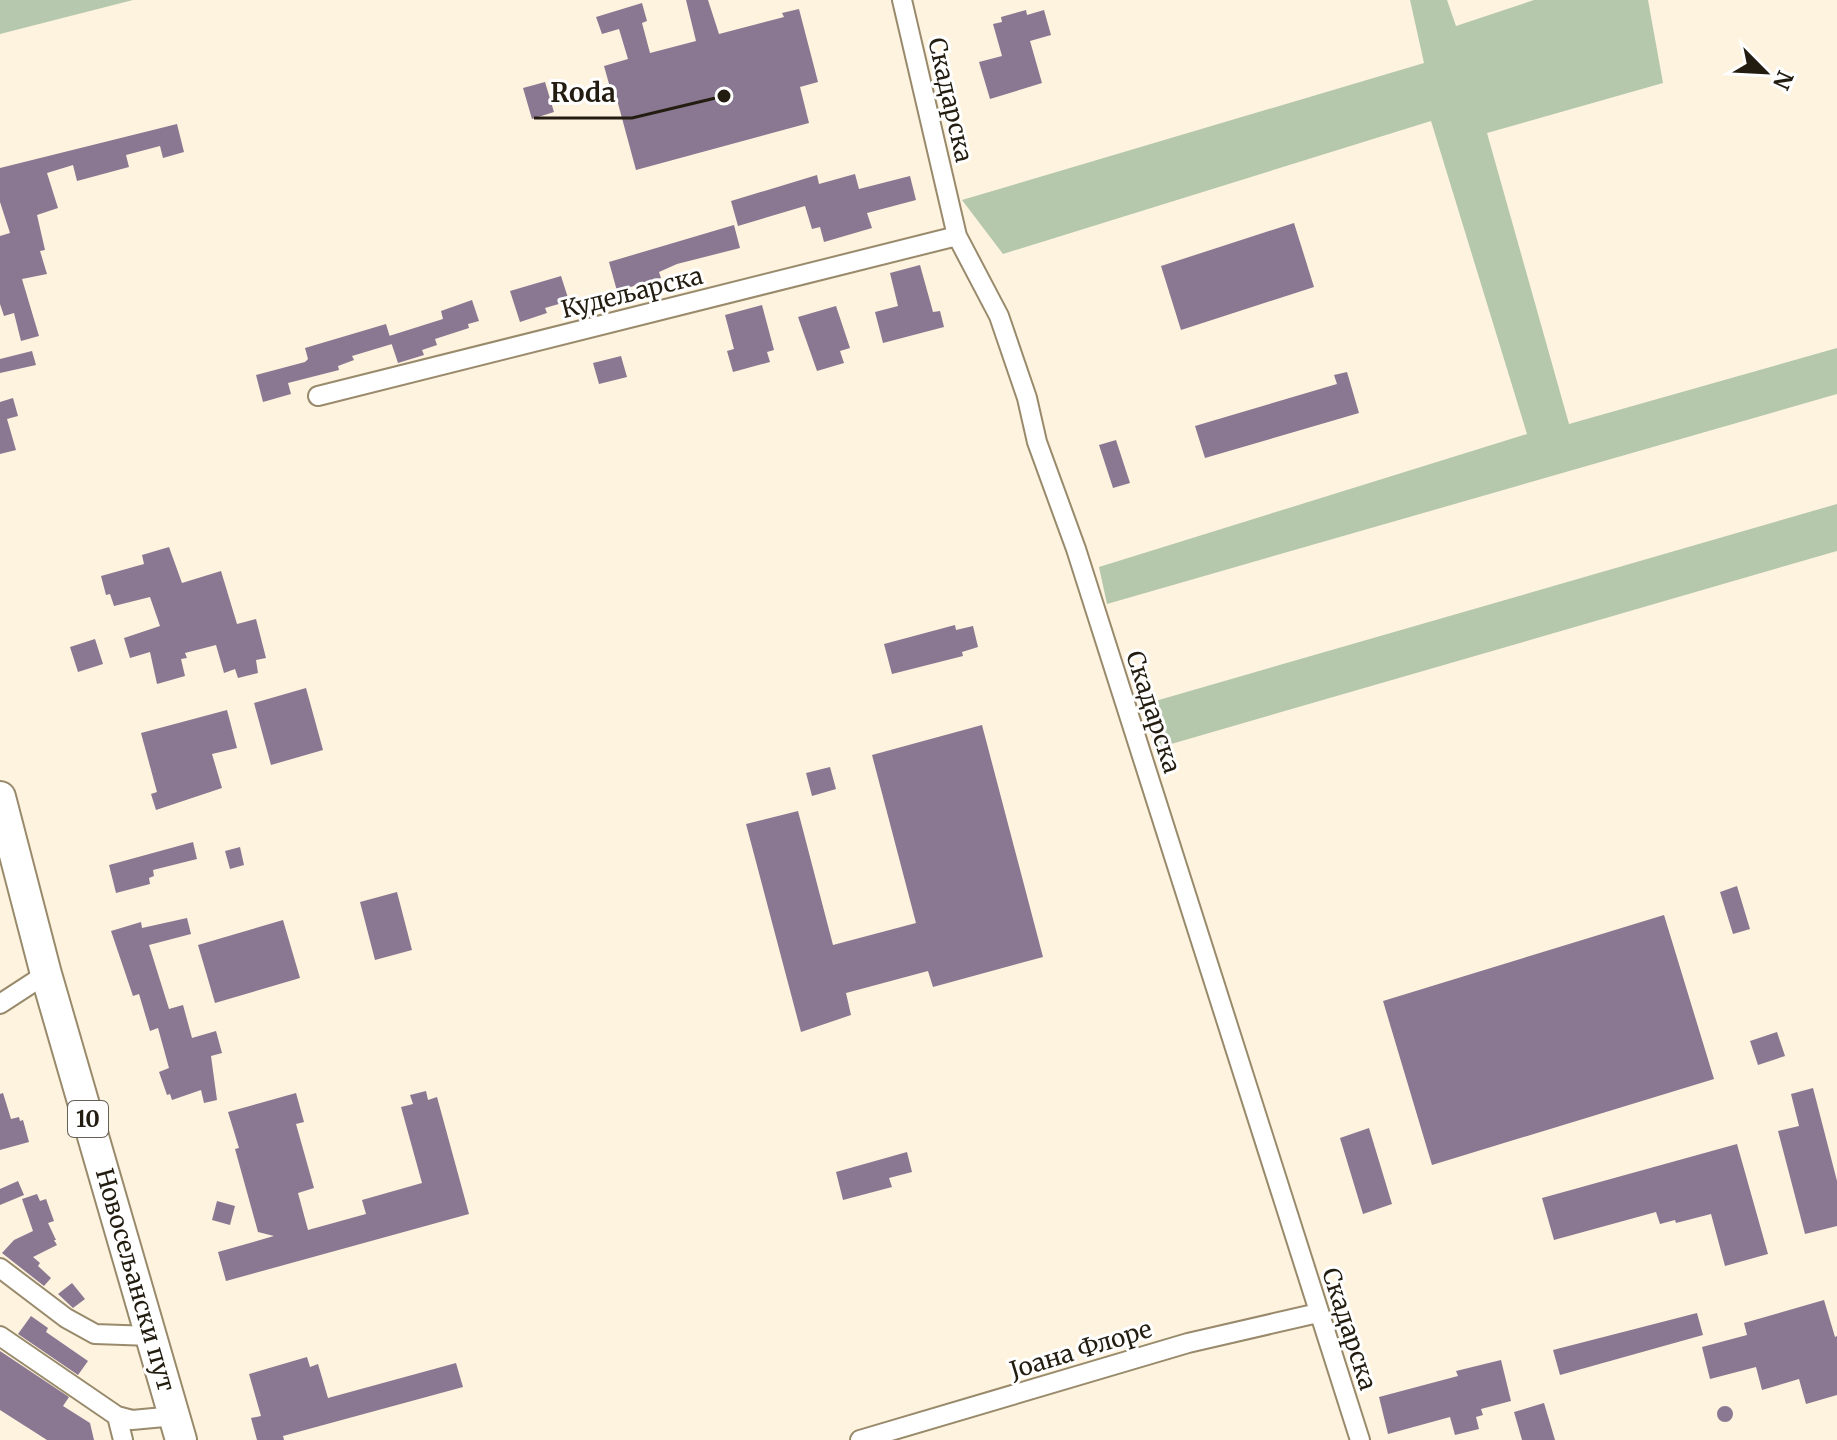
<svg xmlns="http://www.w3.org/2000/svg" width="1837" height="1440" viewBox="0 0 1837 1440" font-family="Merriweather,serif">
	<style>
		.green { fill: #b6c8ad }
		.forest { fill: #b5c8ab }
		.building { fill: #8a7791 }
		.lines { fill: none; stroke-linecap: round; stroke-linejoin: round }
		.street-casing { stroke: #988a6b; stroke-width: 22 }
		.primary-casing { stroke: #988a6b; stroke-width: 34 }
		.street { stroke: #fff; stroke-width: 18 }
		.primary { stroke: #fff; stroke-width: 30 }
		.labels { text-anchor: middle; stroke-width: 6; stroke-linejoin: round; paint-order: stroke }
		.shield { fill: #fff; stroke: #656158; stroke-width: 2 }
		.shield-label { font-size: 22px; font-weight: bold; fill: #231d11 }
		.street-label { font-size: 24px; fill: #231d11; stroke: #fff }
		.leader { fill: none; stroke: #231d11; stroke-width: 3 }
		.callout-dot { fill: #231d11; stroke: #fff; stroke-width: 3 }
		.callout-label { font-size: 26px; text-anchor: middle; font-weight: bold; fill: #231d11; stroke: #fff; stroke-width: 6; stroke-linejoin: round; paint-order: stroke }
	</style>
	<rect width="100%" height="100%" fill="#fdf3df"/>
	<path class="green" d="M0 0H133L0 34Z"/>
	<path class="forest" d="M1410 0H1447L1456 26 1534 0H1648L1663 83 1487 133 1569 424 1837 348V394L1107 604 1099 567 1527 434 1431 121 1003 254 962 200 1424 63Z
		M1837 504V551L1154 749 1145 704Z"/>
	<path class="building" d="M686 0H708L719 34 784 17 782 13 799 9 818 82 800 87 809 123 636 170 616 96 613 98 604 66 628 59 619 29 602 34 596 17 642 3 647 21 642 23 650 53 696 41Z
		M1026 10 1027 15 1044 10 1051 35 1030 41 1042 83 990 99 979 62 1002 56 993 24 1002 22 1001 17Z
		M545 82 554 112 532 119 523 88Z
		M177 124 184 152 163 158 160 146 126 155 129 167 77 181 73 165 47 173 58 208 37 215 45 250 40 251 47 274 22 279 39 336 21 341 14 313 4 316 0 304V236L10 233 0 202V168Z
		M855 174 859 189 910 176 916 200 867 213 872 228 824 242 820 227 812 229 805 206 738 226 731 201 817 175 819 184Z
		M1294 223 1314 287 1181 330 1161 266Z
		M734 225 740 248 677 264 659 272 661 278 617 291 609 262Z
		M920 265 933 312 940 311 944 327 883 343 875 312 898 306 890 273Z
		M561 276 569 301 545 308 547 313 520 322 510 291Z
		M472 300 479 321 468 324 469 328 435 339 437 345 422 350 424 355 398 363 389 336 443 319 441 311Z
		M762 305 774 350 767 352 770 362 733 372 727 351 734 349 725 315Z
		M836 306 850 348 840 351 844 363 817 371 798 317Z
		M386 324 392 344 352 356 354 360 338 366 339 370 288 383 291 394 263 402 256 375 305 362 308 359 305 348Z
		M32 351 36 365 0 373V359Z
		M621 356 627 377 599 384 593 363Z
		M1347 372 1359 413 1205 458 1195 426 1337 384 1334 375Z
		M13 398 18 416 7 419 16 450 0 454V402Z
		M1116 440 1130 483 1113 488 1099 445Z
		M169 547 182 583 221 571 237 624 256 619 266 658 256 660 258 673 238 678 235 669 224 673 216 645 185 653 187 658 181 659 185 676 157 684 150 652 130 658 124 638 160 626 150 597 114 606 110 594 106 595 101 576 144 564 142 555Z
		M955 625 956 630 973 626 978 647 962 652 963 656 892 674 884 644Z
		M95 639 103 664 78 672 70 647Z
		M306 688 323 750 271 765 254 703Z
		M227 710 237 748 212 754 222 788 156 810 151 794 157 792 141 733Z
		M982 725 1043 957 933 987 928 971 846 993 851 1015 801 1032 746 824 798 811 833 945 916 923 872 755Z
		M830 767 836 789 812 796 806 773Z
		M193 842 197 859 153 870 154 876 149 878 150 884 116 893 109 865Z
		M240 847 244 865 230 869 225 851Z
		M1737 886 1750 929 1733 934 1720 892Z
		M397 892 412 950 375 960 360 902Z
		M1664 915 1714 1079 1432 1165 1383 1001Z
		M187 918 191 934 149 945 169 1009 183 1005 192 1038 216 1031 222 1053 211 1056 217 1100 204 1103 201 1090 172 1100 170 1094 167 1095 159 1072 169 1068 158 1028 150 1031 139 994 133 996 111 931 141 922 142 928Z
		M283 920 300 978 215 1003 198 945Z
		M1777 1032 1785 1056 1758 1065 1750 1041Z
		M1813 1088 1837 1181V1226L1805 1234 1778 1131 1799 1126 1791 1094Z
		M426 1091 428 1100 437 1097 469 1214 226 1281 218 1252 274 1236 258 1232 235 1149 239 1148 228 1112 296 1093 304 1122 296 1124 314 1188 298 1193 308 1230 366 1214 362 1200 422 1183 401 1107 413 1104 410 1095Z
		M3 1093 11 1119 19 1117 20 1121 23 1120 29 1142 0 1150V1094Z
		M1369 1128 1392 1204 1363 1214 1340 1138Z
		M1737 1144 1768 1254 1725 1266 1711 1214 1676 1223 1675 1220 1660 1224 1656 1212 1554 1240 1542 1198Z
		M907 1152 912 1172 889 1178 892 1187 843 1200 836 1172Z
		M18 1181 24 1195 0 1205V1189Z
		M37 1194 40 1201 46 1199 54 1221 48 1223 56 1240H54L57 1245 33 1257 40 1263 38 1266 51 1278 44 1286 2 1253 14 1240 33 1231 22 1199Z
		M217 1201 235 1206 230 1225 212 1220Z
		M72 1283 85 1299 73 1308 58 1294Z
		M1824 1300 1835 1337 1837 1336V1395L1806 1404 1799 1379 1762 1390 1756 1367 1710 1379 1702 1347 1747 1335 1744 1323Z
		M1697 1313 1703 1335 1560 1375 1553 1350Z
		M31 1316 48 1328 46 1332 88 1361 78 1375 18 1334Z
		M0 1351 69 1397 63 1406 90 1423 94 1440H47L0 1410Z
		M307 1357 310 1367 318 1364 328 1398 456 1363 463 1387 283 1436 284 1440H257L251 1418 261 1416 249 1374Z
		M1501 1360 1511 1401 1481 1409 1483 1415 1476 1417 1479 1429 1455 1435 1450 1417 1388 1434 1379 1397 1458 1376 1456 1371Z
		M1544 1403 1555 1440H1522L1514 1412Z
		M1717 1414a8 8 0 1 1 16 0a8 8 0 1 1-16 0Z"/>
	<g class="lines">
		<g class="street-casing">
			<path id="street" d="M902 0 957 236 999 316 1027 398 1037 442 1076 549 1360 1440
				M318 396 957 236
				M0 1004 46 974
				M0 1268 66 1318 95 1334 151 1336
				M0 1336 117 1416
				M123 1440 117 1416 132 1420 175 1416
				M860 1440 1188 1343 1318 1313"/>
		</g>
		<g class="primary-casing">
			<path id="primary" d="M0 797 46 974 181 1440"/>
		</g>
		<use href="#street" class="street"/>
		<use href="#primary" class="primary"/>
	</g>
	<g class="labels">
		<rect class="shield" x="68" y="1101" width="40" height="36" rx="6"/>
		<g class="shield-label">
			<text x="88" y="1127">10</text>
		</g>
		<g class="street-label">
			<text transform="translate(950 100) rotate(77)" y="8">Скадарска</text>
			<text transform="translate(632 293) rotate(-14)" y="8">Кудељарска</text>
			<text transform="translate(1153 712) rotate(72)" y="8">Скадарска</text>
			<text transform="translate(135 1280) rotate(74)" y="8">Новосељански пут</text>
			<text transform="translate(1349 1329) rotate(72)" y="8">Скадарска</text>
			<text transform="translate(1081 1350) rotate(-17)" y="8">Јоана Флоре</text>
		</g>
	</g>
	<path class="leader" d="M724 96L632 118H534"/>
	<circle class="callout-dot" cx="724" cy="96" r="8"/>
	<g class="callout-label">
		<text x="583" y="102">Roda</text>
	</g>
	<g transform="translate(1765 72) rotate(114)" stroke="#ffffff" stroke-width="6" paint-order="stroke">
	<path d="M0-6L14 30L0 20L-14 30Z" fill="#231d11"/>
	<text y="-12" font-size="22" font-weight="bold" text-anchor="middle" fill="#231d11">N</text>
	</g>
</svg>
